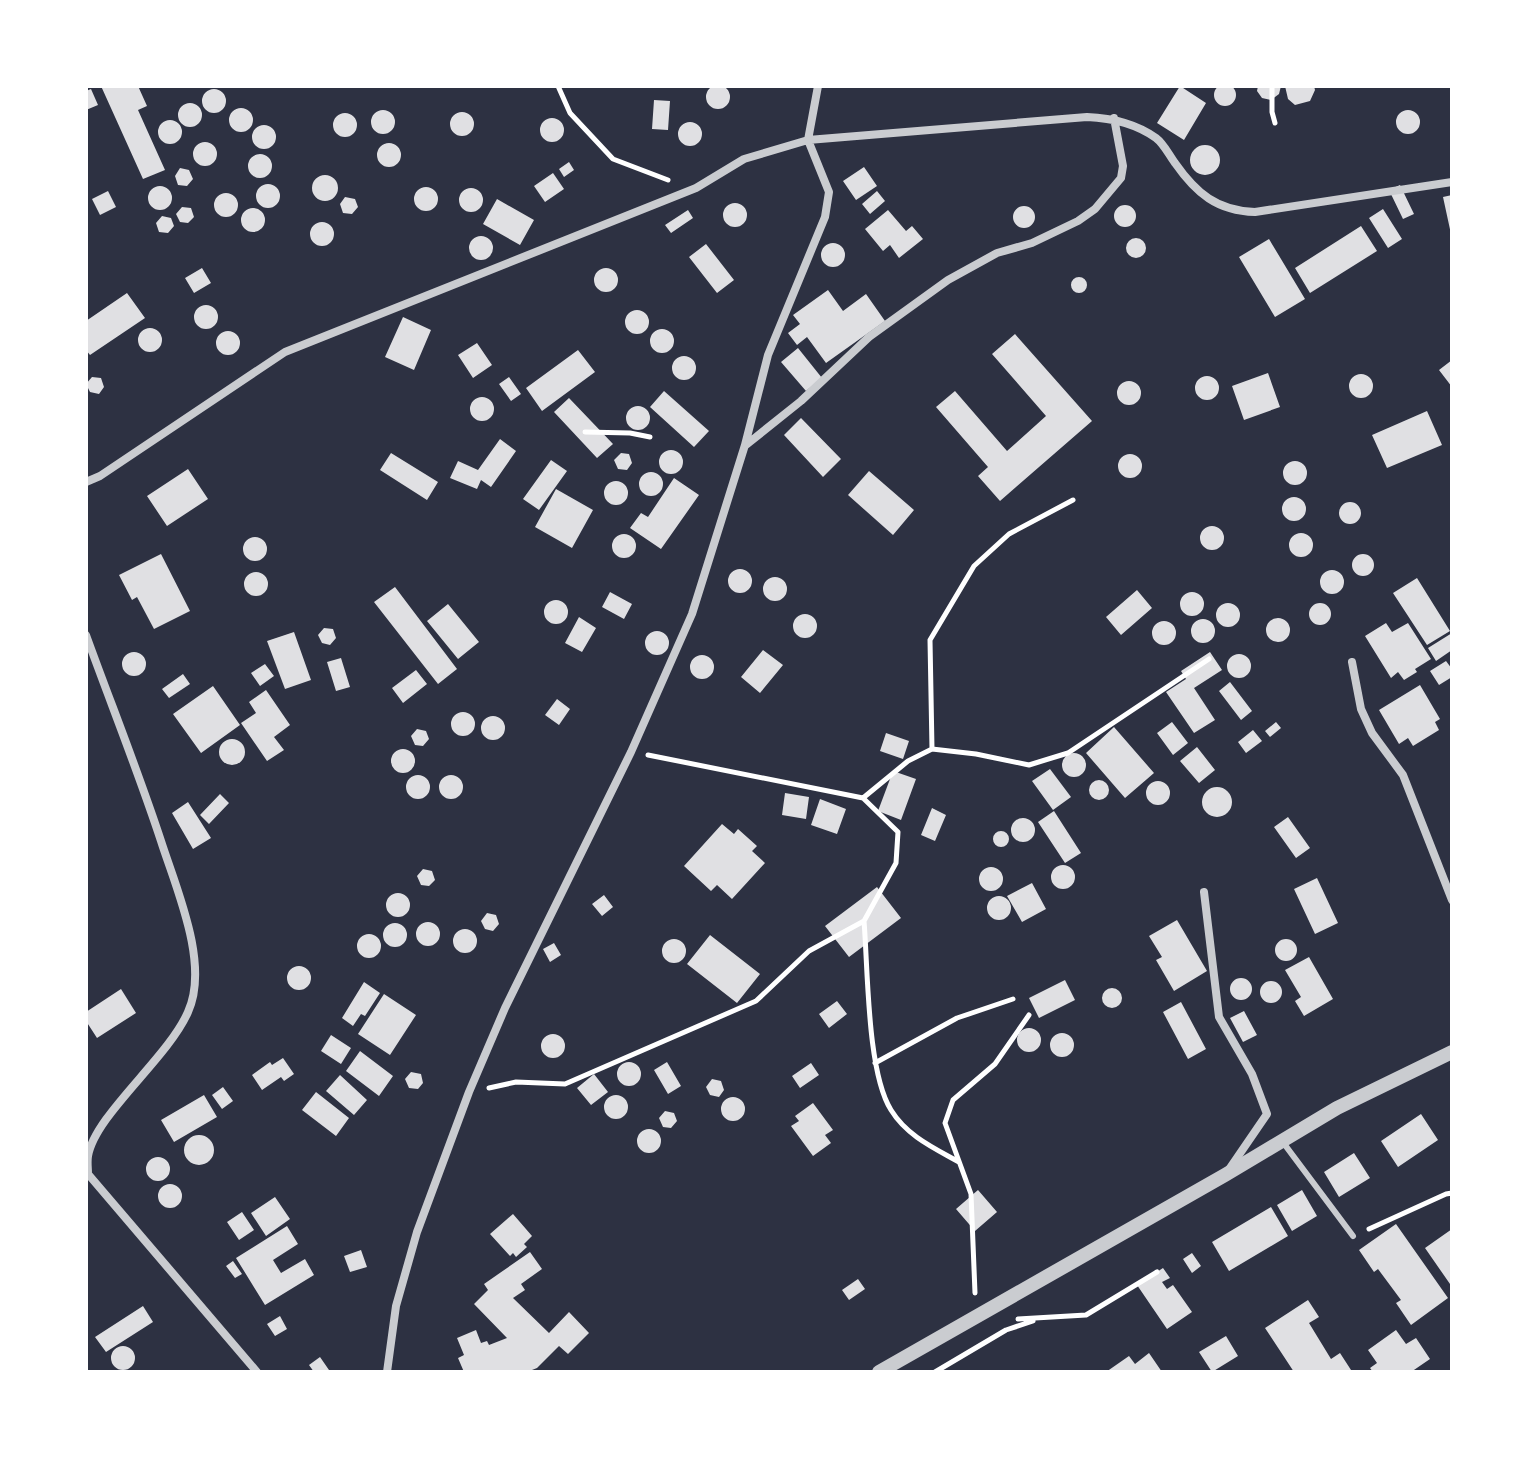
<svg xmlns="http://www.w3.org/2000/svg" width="1538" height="1458" viewBox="0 0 1538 1458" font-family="Rubik,sans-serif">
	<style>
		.building { fill: #e0e0e3 }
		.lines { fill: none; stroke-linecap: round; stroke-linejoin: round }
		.path { stroke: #fff; stroke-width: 5 }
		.service { stroke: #caccd0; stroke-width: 6 }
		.minor { stroke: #caccd0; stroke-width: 8 }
		.tertiary { stroke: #caccd0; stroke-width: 14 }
	</style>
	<rect width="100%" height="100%" fill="#2d3142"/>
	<path class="building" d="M1214 95a11 11 0 1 1 22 0a11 11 0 1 1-22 0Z
		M706 97a12 12 0 1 1 24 0a12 12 0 1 1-24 0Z
		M101 86H138L147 106 138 110 165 170 143 179Z
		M1180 86 1206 103 1184 140 1157 123Z
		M1258 86H1281L1279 94 1271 100 1262 98 1257 91Z
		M1285 86H1314L1315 90 1310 101 1295 105 1288 99Z
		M91 89 98 105 86 110V91Z
		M202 101a12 12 0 1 1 24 0a12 12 0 1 1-24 0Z
		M654 100 670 101 668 130 652 129Z
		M178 115a12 12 0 1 1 24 0a12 12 0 1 1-24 0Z
		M229 120a12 12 0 1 1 24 0a12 12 0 1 1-24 0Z
		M371 122a12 12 0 1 1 24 0a12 12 0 1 1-24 0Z
		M1396 122a12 12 0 1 1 24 0a12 12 0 1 1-24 0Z
		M450 124a12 12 0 1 1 24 0a12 12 0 1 1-24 0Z
		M333 125a12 12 0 1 1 24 0a12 12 0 1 1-24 0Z
		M540 130a12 12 0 1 1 24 0a12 12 0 1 1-24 0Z
		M158 132a12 12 0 1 1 24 0a12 12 0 1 1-24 0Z
		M678 134a12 12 0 1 1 24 0a12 12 0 1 1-24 0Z
		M252 137a12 12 0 1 1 24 0a12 12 0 1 1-24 0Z
		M193 154a12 12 0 1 1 24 0a12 12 0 1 1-24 0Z
		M377 155a12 12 0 1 1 24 0a12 12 0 1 1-24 0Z
		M1190 160a15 15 0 1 1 30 0a15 15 0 1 1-30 0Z
		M248 166a12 12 0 1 1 24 0a12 12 0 1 1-24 0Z
		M569 162 574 170 564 177 559 169Z
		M864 167 877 186 856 200 843 181Z
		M180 168 189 170 193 179 187 186 178 185 175 176Z
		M553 173 564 189 545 202 534 186Z
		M312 188a13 13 0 1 1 26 0a13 13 0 1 1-26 0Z
		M256 196a12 12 0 1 1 24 0a12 12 0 1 1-24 0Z
		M1400 185 1414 214 1403 219 1389 190Z
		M148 198a12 12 0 1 1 24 0a12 12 0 1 1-24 0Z
		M414 199a12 12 0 1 1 24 0a12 12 0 1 1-24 0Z
		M459 200a12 12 0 1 1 24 0a12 12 0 1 1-24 0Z
		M108 191 116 207 100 215 92 199Z
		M877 191 885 201 870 214 862 204Z
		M214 205a12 12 0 1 1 24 0a12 12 0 1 1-24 0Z
		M1452 195V234H1451L1443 197Z
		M345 197 355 199 358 207 352 214 343 213 340 204Z
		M497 199 534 220 520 245 483 224Z
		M723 215a12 12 0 1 1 24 0a12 12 0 1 1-24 0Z
		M1114 216a11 11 0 1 1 22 0a11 11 0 1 1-22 0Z
		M1013 217a11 11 0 1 1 22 0a11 11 0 1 1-22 0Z
		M182 207 191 208 194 217 188 223 180 222 176 214Z
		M241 220a12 12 0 1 1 24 0a12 12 0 1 1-24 0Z
		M1383 209 1402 239 1388 248 1369 218Z
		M688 210 693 218 671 233 665 225Z
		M888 210 906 231 912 226 923 239 899 258 890 245 883 251 865 229Z
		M162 216 171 218 174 226 168 233 159 232 156 223Z
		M310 234a12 12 0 1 1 24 0a12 12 0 1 1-24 0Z
		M1361 226 1377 251 1310 293 1295 268Z
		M469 248a12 12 0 1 1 24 0a12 12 0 1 1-24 0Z
		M1126 248a10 10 0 1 1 20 0a10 10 0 1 1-20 0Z
		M1269 239 1305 299 1275 317 1239 257Z
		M821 255a12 12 0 1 1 24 0a12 12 0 1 1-24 0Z
		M706 244 734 280 717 293 689 257Z
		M202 268 211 283 194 293 185 278Z
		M594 280a12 12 0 1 1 24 0a12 12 0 1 1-24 0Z
		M1071 285a8 8 0 1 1 16 0a8 8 0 1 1-16 0Z
		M828 290 843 311 866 294 885 321 826 363 807 337 797 345 788 333 800 324 793 315Z
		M127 293 145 318 90 355 86 350V321Z
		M194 317a12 12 0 1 1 24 0a12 12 0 1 1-24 0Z
		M625 322a12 12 0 1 1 24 0a12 12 0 1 1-24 0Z
		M403 317 431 330 414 370 385 357Z
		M138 340a12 12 0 1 1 24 0a12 12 0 1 1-24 0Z
		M650 341a12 12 0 1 1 24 0a12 12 0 1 1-24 0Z
		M216 343a12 12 0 1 1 24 0a12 12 0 1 1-24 0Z
		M1015 334 1092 421 1000 501 978 476 988 467 936 407 955 391 1007 451 1046 416 992 354Z
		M477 343 492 365 473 378 458 355Z
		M798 348 822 378 806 391 781 362Z
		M578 350 595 372 542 411 526 388Z
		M672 368a12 12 0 1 1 24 0a12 12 0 1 1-24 0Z
		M1452 360V387L1439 370Z
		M1268 373 1280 407 1244 420 1232 386Z
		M1349 386a12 12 0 1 1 24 0a12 12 0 1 1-24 0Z
		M1195 388a12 12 0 1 1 24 0a12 12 0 1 1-24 0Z
		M92 377 101 378 104 387 99 394 90 392 86 384Z
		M509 377 521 394 511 401 499 384Z
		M1117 393a12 12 0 1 1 24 0a12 12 0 1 1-24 0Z
		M664 391 709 431 694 447 650 407Z
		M470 409a12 12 0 1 1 24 0a12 12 0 1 1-24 0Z
		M569 398 613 444 597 458 554 412Z
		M626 418a12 12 0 1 1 24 0a12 12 0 1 1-24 0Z
		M1427 411 1442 445 1387 468 1372 435Z
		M801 418 841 459 823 477 784 435Z
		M500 439 516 451 491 487 481 480 477 489 450 478 458 461 478 470Z
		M659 462a12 12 0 1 1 24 0a12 12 0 1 1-24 0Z
		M391 453 438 482 427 500 380 470Z
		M621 453 629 454 632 463 627 470 618 469 614 460Z
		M1118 466a12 12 0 1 1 24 0a12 12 0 1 1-24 0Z
		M551 460 567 471 539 510 523 499Z
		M1283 473a12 12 0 1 1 24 0a12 12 0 1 1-24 0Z
		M188 469 208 499 167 526 147 496Z
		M869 471 914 510 893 535 848 495Z
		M639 484a12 12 0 1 1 24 0a12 12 0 1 1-24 0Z
		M674 478 699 495 661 549 630 528 641 513 648 517Z
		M604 493a12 12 0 1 1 24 0a12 12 0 1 1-24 0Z
		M556 489 593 510 572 548 535 527Z
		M1282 509a12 12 0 1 1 24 0a12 12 0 1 1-24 0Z
		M1339 513a11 11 0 1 1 22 0a11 11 0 1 1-22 0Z
		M1200 538a12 12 0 1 1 24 0a12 12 0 1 1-24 0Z
		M1289 545a12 12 0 1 1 24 0a12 12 0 1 1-24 0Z
		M612 546a12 12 0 1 1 24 0a12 12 0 1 1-24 0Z
		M243 549a12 12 0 1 1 24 0a12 12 0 1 1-24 0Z
		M1352 565a11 11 0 1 1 22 0a11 11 0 1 1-22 0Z
		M161 554 190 611 154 629 137 597 132 600 119 575Z
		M728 581a12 12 0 1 1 24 0a12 12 0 1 1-24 0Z
		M1320 582a12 12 0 1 1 24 0a12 12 0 1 1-24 0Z
		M244 584a12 12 0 1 1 24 0a12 12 0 1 1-24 0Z
		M763 589a12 12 0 1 1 24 0a12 12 0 1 1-24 0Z
		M1417 578 1450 631 1427 645 1393 593Z
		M395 587 457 669 438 684 374 602Z
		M1137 590 1152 608 1121 635 1106 617Z
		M610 592 632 604 624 619 602 607Z
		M1180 604a12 12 0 1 1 24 0a12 12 0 1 1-24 0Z
		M544 612a12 12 0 1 1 24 0a12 12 0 1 1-24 0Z
		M1216 615a12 12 0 1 1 24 0a12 12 0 1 1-24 0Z
		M1309 614a11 11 0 1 1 22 0a11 11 0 1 1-22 0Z
		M448 604 479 642 458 659 427 621Z
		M793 626a12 12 0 1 1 24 0a12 12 0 1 1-24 0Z
		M579 617 596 628 582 652 565 643Z
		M1266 630a12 12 0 1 1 24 0a12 12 0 1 1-24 0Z
		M1191 631a12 12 0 1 1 24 0a12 12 0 1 1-24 0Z
		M1152 633a12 12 0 1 1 24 0a12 12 0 1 1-24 0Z
		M1386 623 1392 632 1408 623 1431 659 1415 669 1417 672 1404 680 1398 672 1391 678 1365 636Z
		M324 628 333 629 336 638 330 645 322 643 318 635Z
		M645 643a12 12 0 1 1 24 0a12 12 0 1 1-24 0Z
		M294 632 311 680 285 689 267 641Z
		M1452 633V650L1436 661 1428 648Z
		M763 650 783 665 760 693 741 677Z
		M1210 652 1222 670 1194 688 1215 720 1194 733 1166 692 1186 679 1181 671Z
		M122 664a12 12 0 1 1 24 0a12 12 0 1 1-24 0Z
		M1227 666a12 12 0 1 1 24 0a12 12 0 1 1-24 0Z
		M690 667a12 12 0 1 1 24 0a12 12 0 1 1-24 0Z
		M341 658 350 687 336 691 327 662Z
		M1446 661 1452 669V677L1439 685 1430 671Z
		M265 664 274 676 260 686 251 673Z
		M416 670 427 684 403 703 392 688Z
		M183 674 190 684 169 698 162 689Z
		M1230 682 1252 711 1241 720 1219 691Z
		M1420 685 1440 719 1435 722 1439 730 1413 746 1408 738 1399 744 1379 710Z
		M213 686 240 725 201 753 173 714Z
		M266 690 290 725 274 737 284 750 267 761 241 723 256 713 249 702Z
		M557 699 570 709 559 725 545 715Z
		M451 724a12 12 0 1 1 24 0a12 12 0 1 1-24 0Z
		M481 728a12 12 0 1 1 24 0a12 12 0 1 1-24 0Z
		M1172 722 1188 743 1173 755 1157 733Z
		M1276 722 1281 728 1270 737 1265 731Z
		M1114 727 1154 773 1125 798 1086 753Z
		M417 729 426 731 429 739 423 746 415 745 411 736Z
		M1253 730 1262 741 1246 753 1238 742Z
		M886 733 909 741 903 759 880 751Z
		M219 752a13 13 0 1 1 26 0a13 13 0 1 1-26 0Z
		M1197 747 1215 770 1199 783 1180 761Z
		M391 761a12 12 0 1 1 24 0a12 12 0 1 1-24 0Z
		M1062 765a12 12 0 1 1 24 0a12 12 0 1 1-24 0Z
		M1050 769 1071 797 1053 810 1032 781Z
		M893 771 916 779 901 820 878 811Z
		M406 787a12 12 0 1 1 24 0a12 12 0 1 1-24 0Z
		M439 787a12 12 0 1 1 24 0a12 12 0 1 1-24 0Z
		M1089 790a10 10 0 1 1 20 0a10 10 0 1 1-20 0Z
		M1146 793a12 12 0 1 1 24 0a12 12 0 1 1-24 0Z
		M1202 802a15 15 0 1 1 30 0a15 15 0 1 1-30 0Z
		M785 793 809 797 806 819 782 815Z
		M220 794 229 803 209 824 200 815Z
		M820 799 846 809 837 834 811 825Z
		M188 802 211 838 193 849 172 813Z
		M932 808 946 815 935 841 921 835Z
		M1054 811 1081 853 1065 863 1038 822Z
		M1288 817 1310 848 1296 858 1274 827Z
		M1011 830a12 12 0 1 1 24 0a12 12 0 1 1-24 0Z
		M722 824 734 834 738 829 757 846 752 851 765 863 732 899 717 885 711 891 684 866Z
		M993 839a8 8 0 1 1 16 0a8 8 0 1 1-16 0Z
		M1051 877a12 12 0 1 1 24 0a12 12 0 1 1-24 0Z
		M979 879a12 12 0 1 1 24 0a12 12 0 1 1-24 0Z
		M423 869 432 871 435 880 429 886 421 885 417 876Z
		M1317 878 1338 923 1315 934 1294 889Z
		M1032 883 1046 909 1022 922 1007 896Z
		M877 887 901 918 849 957 825 926Z
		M386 905a12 12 0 1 1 24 0a12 12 0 1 1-24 0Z
		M604 895 613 907 602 916 592 904Z
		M987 908a12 12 0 1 1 24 0a12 12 0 1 1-24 0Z
		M487 913 496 915 499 924 493 931 485 929 481 921Z
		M1177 920 1207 971 1174 991 1156 960 1162 957 1149 936Z
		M416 934a12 12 0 1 1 24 0a12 12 0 1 1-24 0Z
		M383 935a12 12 0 1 1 24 0a12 12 0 1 1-24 0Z
		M453 941a12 12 0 1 1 24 0a12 12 0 1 1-24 0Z
		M357 946a12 12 0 1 1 24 0a12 12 0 1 1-24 0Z
		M710 935 760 974 737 1003 687 964Z
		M1275 950a11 11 0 1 1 22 0a11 11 0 1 1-22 0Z
		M662 951a12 12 0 1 1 24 0a12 12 0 1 1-24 0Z
		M554 943 561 955 550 962 543 949Z
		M1309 957 1333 999 1304 1016 1295 1001 1301 997 1285 970Z
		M287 978a12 12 0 1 1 24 0a12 12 0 1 1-24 0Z
		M1230 989a11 11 0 1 1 22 0a11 11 0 1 1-22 0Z
		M1065 980 1075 1000 1039 1018 1029 998Z
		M1260 992a11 11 0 1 1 22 0a11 11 0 1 1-22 0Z
		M364 982 380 993 365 1016 361 1014 353 1026 342 1018Z
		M1102 998a10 10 0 1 1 20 0a10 10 0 1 1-20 0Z
		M121 989 136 1013 97 1038 86 1021V1012Z
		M384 994 416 1015 390 1055 358 1034Z
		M837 1001 847 1014 829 1028 819 1014Z
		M1181 1002 1206 1049 1188 1059 1163 1012Z
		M1244 1011 1257 1035 1243 1042 1230 1018Z
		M1017 1040a12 12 0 1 1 24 0a12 12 0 1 1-24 0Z
		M1050 1045a12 12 0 1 1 24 0a12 12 0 1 1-24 0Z
		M541 1046a12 12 0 1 1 24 0a12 12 0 1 1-24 0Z
		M331 1035 351 1048 341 1064 321 1051Z
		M360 1051 393 1076 379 1096 346 1071Z
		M283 1058 294 1074 284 1081 281 1077 262 1090 252 1075 270 1062 272 1065Z
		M667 1062 681 1086 668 1094 654 1070Z
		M617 1074a12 12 0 1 1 24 0a12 12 0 1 1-24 0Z
		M811 1063 819 1075 800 1088 792 1076Z
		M411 1072 421 1074 423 1083 418 1089 409 1088 405 1079Z
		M594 1074 608 1092 591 1105 577 1088Z
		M340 1075 367 1100 354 1115 326 1091Z
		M712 1079 721 1081 724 1090 719 1097 710 1095 706 1087Z
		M223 1087 233 1101 222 1109 212 1095Z
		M316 1092 349 1118 336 1136 302 1110Z
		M204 1095 217 1117 174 1142 161 1120Z
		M604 1107a12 12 0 1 1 24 0a12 12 0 1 1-24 0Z
		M721 1109a12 12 0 1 1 24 0a12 12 0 1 1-24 0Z
		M813 1103 833 1130 825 1135 831 1143 813 1156 791 1126 799 1121 795 1116Z
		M665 1111 674 1113 677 1121 671 1128 663 1127 659 1118Z
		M1421 1114 1438 1140 1398 1167 1381 1141Z
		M637 1141a12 12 0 1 1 24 0a12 12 0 1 1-24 0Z
		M184 1150a15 15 0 1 1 30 0a15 15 0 1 1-30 0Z
		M1354 1153 1370 1178 1339 1197 1324 1172Z
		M146 1169a12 12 0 1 1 24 0a12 12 0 1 1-24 0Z
		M158 1196a12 12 0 1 1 24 0a12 12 0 1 1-24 0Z
		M978 1190 997 1212 975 1231 956 1209Z
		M1302 1190 1317 1216 1292 1231 1277 1205Z
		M275 1197 290 1219 266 1236 251 1213Z
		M1271 1207 1288 1236 1229 1271 1212 1242Z
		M242 1212 254 1230 239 1240 227 1222Z
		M513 1214 532 1236 524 1244 527 1247 516 1257 513 1253 510 1256 490 1234Z
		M1396 1224 1448 1298 1411 1325 1396 1303 1401 1300 1378 1269 1374 1272 1359 1250Z
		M287 1226 298 1244 273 1260 281 1273 305 1259 314 1275 265 1305 236 1258Z
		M1452 1229V1283L1450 1284 1425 1248Z
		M361 1250 367 1267 350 1272 344 1256Z
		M530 1252 542 1269 521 1284 525 1290 513 1298 549 1333 569 1312 589 1333 568 1354 559 1346 537 1368 527 1372H464L458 1358 464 1355 457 1338 476 1330 481 1343 487 1341 489 1345 507 1338 474 1304 488 1290 484 1284Z
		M1192 1253 1201 1266 1192 1273 1183 1259Z
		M233 1261 242 1274 235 1278 226 1266Z
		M1163 1268 1170 1278 1162 1282 1167 1289 1173 1285 1192 1312 1167 1329 1137 1285Z
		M858 1279 865 1289 849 1300 842 1290Z
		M1308 1300 1319 1317 1309 1323 1331 1359 1340 1353 1351 1370 1348 1372H1294L1265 1328Z
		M143 1306 153 1322 106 1352 95 1337Z
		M280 1316 287 1329 275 1336 267 1324Z
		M1396 1330 1406 1344 1416 1338 1430 1359 1411 1372H1373L1370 1368 1377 1363 1368 1350Z
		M1226 1336 1238 1356 1212 1372 1199 1352Z
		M111 1358a12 12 0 1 1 24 0a12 12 0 1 1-24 0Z
		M1149 1353 1162 1372H1106L1129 1356 1135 1364Z
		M320 1357 329 1370 326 1372H314L309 1365Z"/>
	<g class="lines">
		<path class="path" d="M558 86 570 113 613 159 668 180
			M1272 86V112L1275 123
			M585 432 630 433 650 437
			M932 749 976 754 1029 765 1068 753 1209 659
			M648 755 863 798 908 761 932 749 930 640 974 566 1009 534 1073 500
			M864 921C868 969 867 1072 891 1110 907 1136 934 1148 959 1162
			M875 1063 957 1018 1013 999
			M489 1088 516 1082 565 1084 756 1001 809 951 864 921 896 863 898 832 863 798
			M1369 1229 1446 1194 1452 1193
			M975 1293 971 1194 945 1123 953 1100 995 1064 1029 1015
			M1018 1319 1086 1315 1157 1272
			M935 1372 1006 1330 1033 1321"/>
		<path class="service" d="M1282 1141 1353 1236"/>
		<path class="minor" d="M746 445 801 401 869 337 948 280 997 253 1032 243 1078 221 1095 209 1121 178 1123 166 1114 118
			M86 482 100 476 285 352 696 188 744 159 808 140 1087 117C1112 118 1135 123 1156 138 1164 144 1169 155 1175 163 1196 193 1217 211 1255 212L1452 182
			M86 635C111 704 138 771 161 841 176 888 210 964 188 1012 168 1058 95 1115 88 1156 87 1162 88 1168 88 1174L257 1372
			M1352 662 1361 709 1372 733 1403 775 1452 900
			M1204 892 1219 1017 1252 1074 1267 1114 1230 1168
			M387 1372 396 1306 417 1232 469 1092 505 1008 631 752 692 614 745 445 768 355 825 217 829 192 808 140 818 86"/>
		<path class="tertiary" d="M879 1372 1225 1175 1337 1108 1452 1052"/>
	</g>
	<rect width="1538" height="1458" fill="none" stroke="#ffffff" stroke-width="176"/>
</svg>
